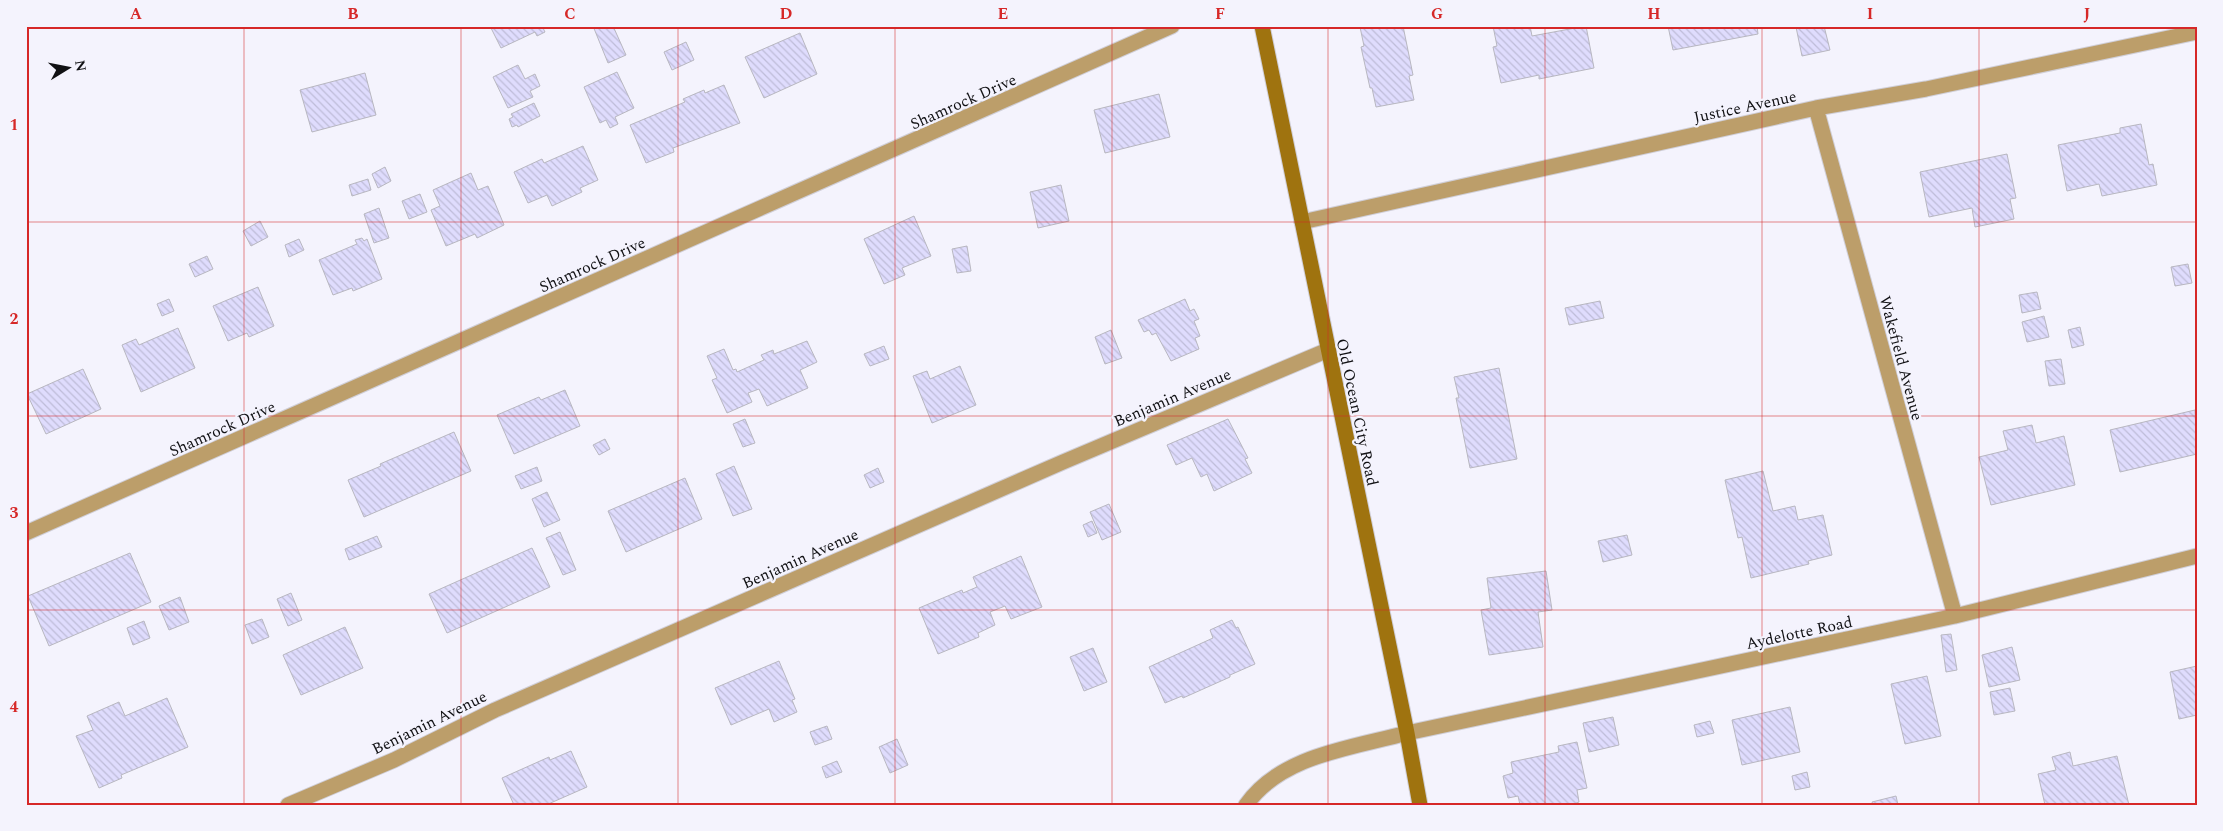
<svg xmlns="http://www.w3.org/2000/svg" width="2223" height="831" viewBox="0 0 2223 831" font-family="Spectral,serif">
	<style>
		.building { fill: url(#building-back-hatch); stroke: #b8b7c0 }
		.lines { fill: none; stroke-linecap: round; stroke-linejoin: round }
		.street-casing { stroke: #d0cfd8; stroke-width: 17 }
		.secondary-casing { stroke: #d0cfd8; stroke-width: 17 }
		.street { stroke: #bc9e6a; stroke-width: 15 }
		.secondary { stroke: #9f730f; stroke-width: 15 }
		.grid { fill: none; stroke: #d62828; stroke-width: 1; stroke-opacity: 0.55 }
		.labels { text-anchor: middle; stroke-width: 4.5; stroke-linejoin: round; paint-order: stroke }
		.street-label { font-size: 16px; fill: #111114; stroke: #f4f3fd }
		.neatline { fill: none; stroke: #d62828; stroke-width: 2 }
		.grid-label { font-size: 16px; text-anchor: middle; font-weight: bold; fill: #d62828 }
	</style>
	<defs>
		<pattern id="building-back-hatch" width="6" height="6" patternUnits="userSpaceOnUse" patternTransform="scale(1.25)"><rect width="6" height="6" fill="#dfdcfd"/><path d="M-1 5l2 2M0 0l6 6M5-1l2 2" fill="none" stroke="#bebcd8"/></pattern>
	</defs>
	<rect width="100%" height="100%" fill="#f4f3fd"/>
	<path class="building" d="M490 26H546L543 28 545 32 537 36 535 32 501 48Z
		M593 26H613L626 55 608 63Z
		M1403 26 1413 75 1409 76 1414 100 1376 107 1372 88H1370L1361 47 1364 46 1360 27Z
		M1493 26H1530L1532 36 1586 26 1594 68 1539 79V75L1501 83 1493 47 1497 46Z
		M1668 26H1757L1758 34 1673 50Z
		M1801 26H1824L1830 50 1802 56 1796 27Z
		M800 33 817 74 764 98 745 57Z
		M686 42 694 60 672 70 664 52Z
		M518 65 525 79 535 74 540 86 530 91 533 97 508 108 493 77Z
		M617 72 634 108 615 117 618 124 610 128 606 120 600 123 584 87Z
		M365 73 376 115 312 132 300 90Z
		M724 85 740 123 673 148 674 152 646 163 630 125 685 102 683 99 704 90 705 93Z
		M1159 94 1170 137 1105 153 1094 110Z
		M534 103 540 116 518 127 517 125 512 127 509 119 513 117 511 114Z
		M2141 124 2149 165 2153 164 2157 185 2102 196 2099 184 2067 191 2058 145 2120 133V128Z
		M583 146 598 180 580 188 582 192 552 206 547 195 528 203 514 172 542 159 544 163Z
		M2007 154 2016 198 2010 199 2014 219 1975 227 1972 208 1929 217 1920 172Z
		M385 167 391 181 378 188 372 174Z
		M471 173 478 190 488 186 504 225 477 238 475 234 446 246 431 210 440 206 433 190Z
		M368 179 371 190 352 196 349 185Z
		M1061 185 1069 221 1038 228 1030 192Z
		M420 194 427 212 409 219 402 201Z
		M379 208 389 238 374 243 364 214Z
		M914 216 931 256 902 268 905 275 884 284 864 239Z
		M260 221 268 237 251 246 243 231Z
		M362 238 364 241 367 239 382 279 353 291 352 288 333 295 319 260 357 244 355 240Z
		M299 239 304 250 289 257 285 245Z
		M967 246 971 271 957 273 952 249Z
		M207 256 213 269 195 277 189 264Z
		M2188 264 2192 283 2175 286 2171 267Z
		M258 287 274 326 249 337 247 333 228 341 213 306Z
		M2037 292 2041 309 2022 313 2019 295Z
		M169 299 174 311 162 316 157 304Z
		M1185 299 1190 311 1194 309 1199 319 1194 321 1200 336 1195 338 1199 349 1171 361 1156 333 1152 335 1149 330 1144 332 1138 320Z
		M1600 301 1604 318 1569 325 1565 308Z
		M2044 316 2049 337 2027 342 2022 322Z
		M2080 327 2084 345 2072 348 2068 330Z
		M178 328 195 368 141 392 122 345 136 339 139 345Z
		M1111 330 1122 358 1105 364 1095 337Z
		M807 341 817 362 800 370 808 388 767 406 759 389 748 393 752 402 727 413 712 380 717 378 707 356 724 349 733 370 736 369 737 372 764 360 761 355 773 350 774 354Z
		M884 346 889 359 870 366 864 354Z
		M2061 359 2065 384 2049 386 2045 361Z
		M960 366 976 405 932 423 913 376 927 371 930 379Z
		M1499 368 1517 459 1470 468 1456 398H1459L1454 377Z
		M83 369 101 409 46 434 27 394Z
		M565 390 580 426 514 454 497 415 539 397 541 400Z
		M2195 410 2197 454 2120 472 2110 430Z
		M745 419 755 443 743 447 733 424Z
		M1228 419 1248 458 1245 459 1252 473 1214 491 1207 474 1201 477 1192 458 1176 465 1167 445Z
		M2032 425 2036 443 2064 436 2075 485 1991 505 1979 457 2008 450 2003 431Z
		M454 432 471 471 364 517 348 480 381 466 380 464Z
		M605 439 610 449 599 455 593 445Z
		M734 466 752 509 733 516 716 474Z
		M537 467 542 481 521 489 515 476Z
		M878 468 884 482 870 488 864 475Z
		M1763 471 1773 511 1795 506 1798 520 1823 515 1832 555 1808 561 1809 564 1751 578 1742 537 1738 538 1725 480Z
		M685 478 702 519 626 552 608 511Z
		M547 492 560 520 544 527 532 499Z
		M1109 504 1121 532 1102 540 1090 512Z
		M1092 521 1097 533 1088 537 1083 525Z
		M560 532 576 570 563 575 546 538Z
		M1627 535 1632 555 1603 562 1598 541Z
		M377 536 382 547 349 560 345 549Z
		M532 548 550 587 447 633 429 594Z
		M130 553 151 602 49 646 28 596Z
		M1021 556 1042 607 1011 619 1005 606 990 612 995 625 978 633 979 637 938 654 919 608 962 590 963 593 977 587 973 577Z
		M1546 571 1552 610 1538 612 1543 647 1489 655 1481 610 1491 608 1487 578Z
		M291 593 302 620 288 626 277 599Z
		M180 597 189 622 169 630 159 606Z
		M262 619 269 637 252 644 245 625Z
		M1232 620 1236 628 1238 627 1255 664 1230 675V677L1183 698 1182 696 1165 703 1149 667 1213 638 1210 630Z
		M144 621 150 638 133 645 127 628Z
		M345 627 363 668 301 695 283 655Z
		M1951 634 1957 670 1946 672 1941 635Z
		M2012 647 2020 680 1989 687 1982 655Z
		M1093 648 1107 682 1084 691 1070 657Z
		M779 661 795 699 792 700 797 712 774 722 769 709 731 725 715 688Z
		M2197 666V715L2179 719 2170 672Z
		M1927 676 1941 736 1905 744 1891 684Z
		M2010 688 2015 711 1994 715 1990 692Z
		M167 698 188 747 121 775 122 778 99 788 76 736 93 730 87 716 119 702 125 716Z
		M1790 707 1800 752 1742 765 1732 720Z
		M1613 717 1619 745 1589 752 1583 723Z
		M1710 721 1714 733 1697 737 1694 725Z
		M827 726 832 739 815 745 810 732Z
		M897 739 908 765 890 773 879 747Z
		M1577 742 1587 788 1577 790 1579 802 1571 805H1520L1518 796 1508 798 1503 776 1513 773 1511 762 1559 752 1558 746Z
		M571 751 587 787 546 805H514L502 778 549 757 550 760Z
		M2070 752 2073 766 2117 756 2129 805H2045L2038 774 2056 770 2052 757Z
		M837 761 842 772 826 778 822 767Z
		M1807 772 1810 787 1795 790 1792 776Z
		M1896 796 1898 805H1873L1872 802Z"/>
	<g class="lines">
		<g class="street-casing">
			<path id="street" d="M1816 108 1955 616
				M1302 222 1816 108 1926 89 2197 32
				M26 533 1172 26
				M288 805 394 760 495 710 1063 462 1328 350
				M1246 805C1281 755 1352 748 1407 733L1955 616 2197 556"/>
		</g>
		<g class="secondary-casing">
			<path id="secondary" d="M1262 26 1407 733 1420 805"/>
		</g>
		<use href="#street" class="street"/>
		<use href="#secondary" class="secondary"/>
	</g>
	<path class="grid" d="M244 26V805M461 26V805M678 26V805M895 26V805M1112 26V805M1328 26V805M1545 26V805M1762 26V805M1979 26V805M26 222H2197M26 416H2197M26 610H2197"/>
	<g class="labels">
		<g class="street-label">
			<text transform="translate(963 101) rotate(-24)" y="6">Shamrock Drive</text>
			<text transform="translate(1745 106) rotate(-12)" y="6">Justice Avenue</text>
			<text transform="translate(592 264) rotate(-24)" y="6">Shamrock Drive</text>
			<text transform="translate(1902 358) rotate(75)" y="6">Wakefield Avenue</text>
			<text transform="translate(1172 397) rotate(-23)" y="6">Benjamin Avenue</text>
			<text transform="translate(1358 412) rotate(78)" y="6">Old Ocean City Road</text>
			<text transform="translate(222 428) rotate(-24)" y="6">Shamrock Drive</text>
			<text transform="translate(800 558) rotate(-24)" y="6">Benjamin Avenue</text>
			<text transform="translate(1799 632) rotate(-12)" y="6">Aydelotte Road</text>
			<text transform="translate(429 722) rotate(-26)" y="6">Benjamin Avenue</text>
		</g>
	</g>
	<rect width="2223" height="831" fill="none" stroke="#f4f3fd" stroke-width="55"/>
	<g transform="translate(68 68) rotate(80)" stroke="#f4f3fd" stroke-width="4" paint-order="stroke">
	<path d="M0-4L9 19L0 12L-9 19Z" fill="#111114"/>
	<text y="-8" font-size="14" font-weight="bold" text-anchor="middle" fill="#111114">N</text>
	</g>
	<rect x="28" y="28" width="2168" height="776" class="neatline"/>
	<g class="grid-label">
		<text x="136" y="19">A</text>
		<text x="353" y="19">B</text>
		<text x="570" y="19">C</text>
		<text x="786" y="19">D</text>
		<text x="1003" y="19">E</text>
		<text x="1220" y="19">F</text>
		<text x="1437" y="19">G</text>
		<text x="1654" y="19">H</text>
		<text x="1870" y="19">I</text>
		<text x="2087" y="19">J</text>
		<text x="14" y="130">1</text>
		<text x="14" y="324">2</text>
		<text x="14" y="518">3</text>
		<text x="14" y="712">4</text>
	</g>
</svg>
